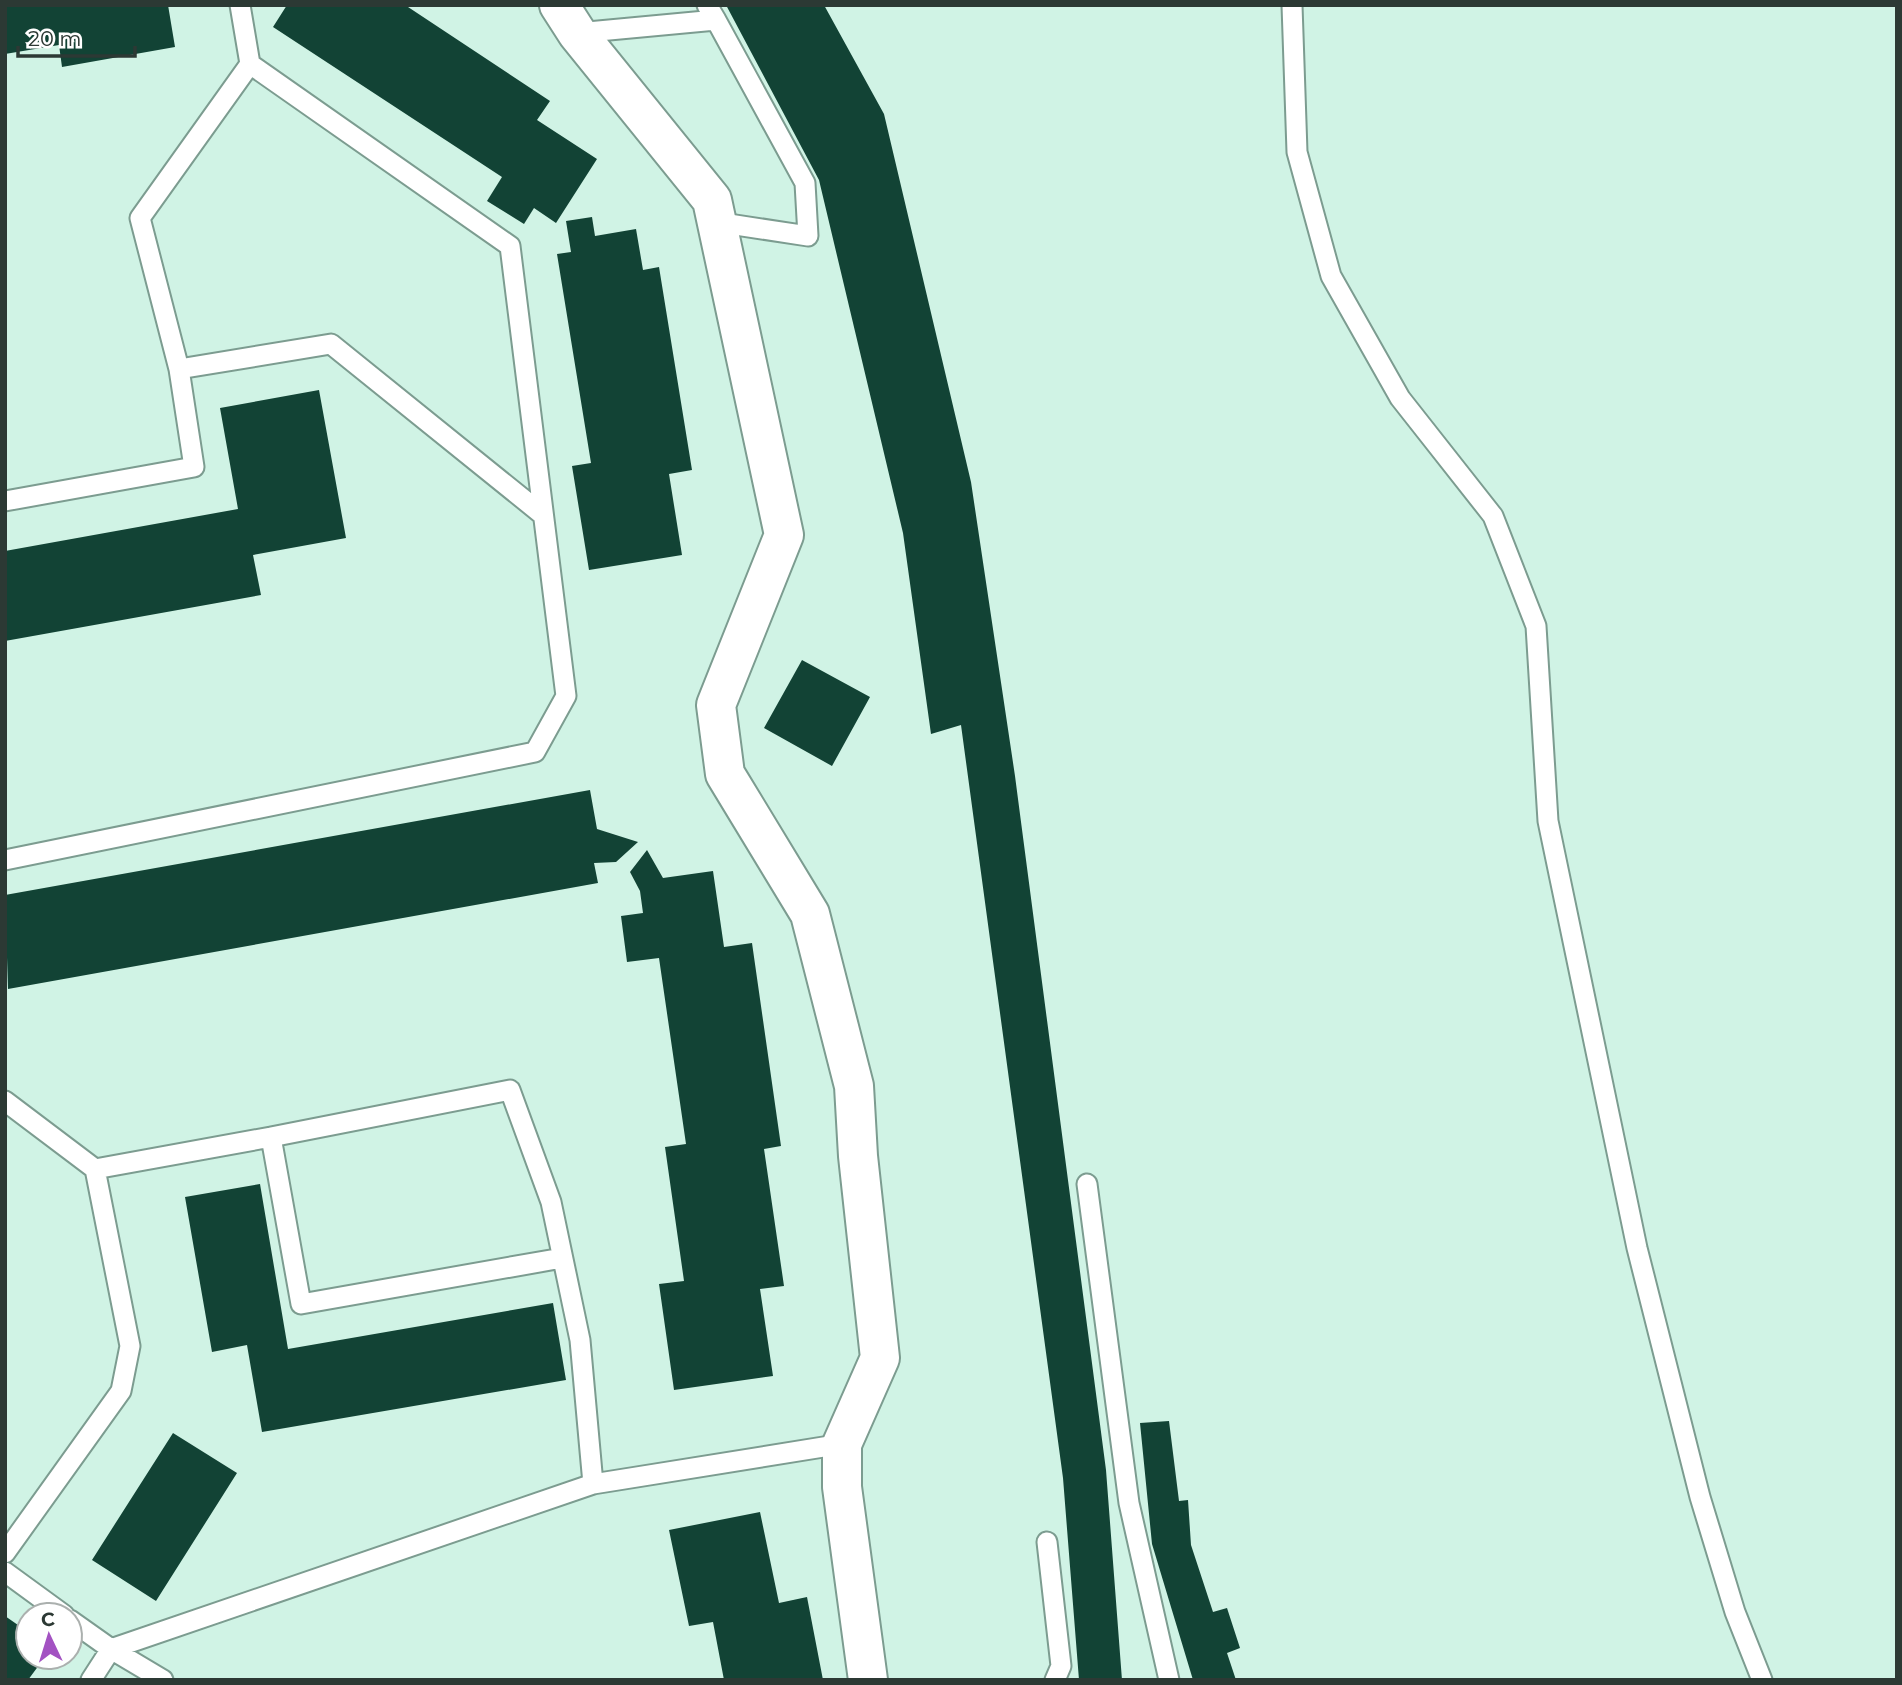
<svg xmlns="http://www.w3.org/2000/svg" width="1902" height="1685" viewBox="0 0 1902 1685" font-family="Montserrat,sans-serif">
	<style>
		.building { fill: #124335 }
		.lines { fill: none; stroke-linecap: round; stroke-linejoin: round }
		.lane-casing { stroke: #7c9c90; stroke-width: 23 }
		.street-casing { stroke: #7c9c90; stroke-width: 42 }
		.lane { stroke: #fff; stroke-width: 19 }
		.street { stroke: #fff; stroke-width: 38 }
	</style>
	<rect width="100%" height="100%" fill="#d0f3e5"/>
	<path class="building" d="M5 5H168L175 47 62 67 59 45 5 54Z
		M287 5H405L550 101 537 120 597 159 556 223 534 208 524 224 487 201 502 177 273 27Z
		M726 5H824L884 114 971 482 1015 776 1106 1470 1122 1680H1079L1063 1478 961 725 931 734 903 533 819 180Z
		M592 217 595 236 636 229 643 270 659 267 692 470 669 474 682 555 589 570 572 466 591 463 557 254 571 252 566 221Z
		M319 390 346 538 253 555 261 595 5 641V551L238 509 220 408Z
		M802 660 870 697 832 766 764 728Z
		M590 790 597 829 638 842 616 862 594 863 598 883 8 989 5 895Z
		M647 850 663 878 713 871 724 947 752 943 781 1146 764 1149 784 1286 760 1289 773 1376 674 1390 659 1284 684 1281 665 1147 686 1144 659 958 627 962 621 916 643 913 640 891 630 872Z
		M260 1184 288 1349 553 1303 566 1380 262 1432 247 1345 212 1352 185 1197Z
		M1169 1421 1179 1501 1188 1500 1191 1545 1213 1612 1227 1608 1240 1648 1227 1653 1236 1680H1193L1152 1544 1140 1423Z
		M173 1433 237 1473 156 1601 92 1560Z
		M760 1512 779 1603 807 1597 823 1680H724L713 1622 689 1626 669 1530Z
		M5 1616 28 1632V1657H45L28 1680H5Z"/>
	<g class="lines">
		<g class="lane-casing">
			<path id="lane" d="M1292 5 1297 152 1331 276 1400 398 1493 516 1536 626 1548 821 1637 1248 1700 1497 1735 1612 1762 1680
				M716 20 805 183 808 236 716 222
				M577 33 716 20 707 5
				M179 369 331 344 543 515
				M5 501 194 467 179 369 140 218 250 64
				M5 860 535 752 566 696 510 246 250 64 240 5
				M5 1101 95 1169 130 1346 121 1391 5 1553
				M271 1137 510 1090 551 1202 580 1340 593 1484 842 1444
				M95 1169 271 1137 301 1304 562 1258
				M1087 1184 1129 1503 1169 1680
				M1047 1542 1061 1666 1055 1680
				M5 1572 64 1615
				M70 1620 111 1649 593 1484
				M91 1680 111 1649 163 1680"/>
		</g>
		<g class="street-casing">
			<path id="street" d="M559 5 577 33 712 200 784 535 716 705 725 774 810 914 854 1086 858 1156 880 1358 842 1444V1487L868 1680"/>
		</g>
		<use href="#lane" class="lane"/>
		<use href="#street" class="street"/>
	</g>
	<rect width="1902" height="1685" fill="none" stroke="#2c3934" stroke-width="14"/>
	<g transform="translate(49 1636) rotate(356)"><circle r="33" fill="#ffffff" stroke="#abb0ae" stroke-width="2"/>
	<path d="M0-5L12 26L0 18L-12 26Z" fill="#a352c2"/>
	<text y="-10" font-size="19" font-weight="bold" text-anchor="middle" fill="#2c3934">С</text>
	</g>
	<path d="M18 46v10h117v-10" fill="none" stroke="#2c3934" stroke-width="3.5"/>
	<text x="28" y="46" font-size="21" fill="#2c3934" stroke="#ffffff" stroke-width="5" paint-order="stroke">20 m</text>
</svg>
